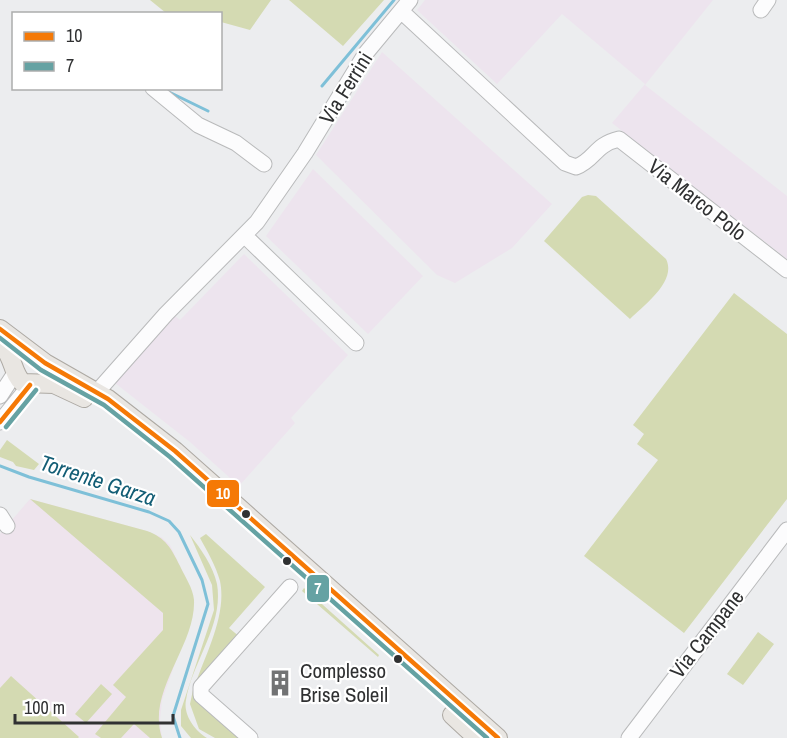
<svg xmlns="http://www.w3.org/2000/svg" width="787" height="738" viewBox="0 0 787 738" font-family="'Archivo Narrow',sans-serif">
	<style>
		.industrial { fill: #ede4ee }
		.education { fill: #eee4ed }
		.green { fill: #d4dab2 }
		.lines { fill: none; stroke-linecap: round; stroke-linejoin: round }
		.stream { stroke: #7ec0d8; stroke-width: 3 }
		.minor-casing { stroke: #b9babb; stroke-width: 17 }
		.major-casing { stroke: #ada9a3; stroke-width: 20 }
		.minor { stroke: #fcfcfd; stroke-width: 15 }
		.major { stroke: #e9e6e2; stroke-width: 18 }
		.bus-1-casing { stroke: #fff; stroke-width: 9 }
		.bus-2-casing { stroke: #fff; stroke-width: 9 }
		.bus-1 { stroke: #f57906; stroke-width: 4.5 }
		.bus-2 { stroke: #65a2a3; stroke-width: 4.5 }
		.bus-dot { fill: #303132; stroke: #fff; stroke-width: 2 }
		.labels { text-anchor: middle; stroke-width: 4.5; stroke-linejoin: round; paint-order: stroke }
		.street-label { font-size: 21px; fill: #303132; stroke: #fff }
		.poi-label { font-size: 21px; fill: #303132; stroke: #fff; text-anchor: start }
		.water-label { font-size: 22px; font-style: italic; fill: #125d75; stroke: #fff }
		.line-badge { stroke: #fff; stroke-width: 2 }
		.badge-label { font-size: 16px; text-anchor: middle; font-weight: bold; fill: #fff }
	</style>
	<rect width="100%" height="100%" fill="#ecedef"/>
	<path class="industrial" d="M425 0H713L645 85 787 196V259L612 123 645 84 562 14 497 84 417 10Z
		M382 52 552 204 512 248 455 283 437 275 316 155Z
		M313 169 423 276 368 334 266 236Z
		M244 254 348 355 291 418 295 423 239 486 190 442 115 383 175 316 180 320Z"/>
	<path class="education" d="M30 499 147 531 161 537 170 545 191 589 194 601 192 616 162 700 160 720 162 738H0V534Z"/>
	<path class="green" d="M150 0H271L250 30 221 22 220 14 166 13Z
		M289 0H384L343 46Z
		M588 195 596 196 666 259C677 281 645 304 630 319L544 241 582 197Z
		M734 293 787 334V499L684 633 584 556 658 460 637 444 644 434 633 425Z
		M7 440 39 464 34 470 16 466 13 462 0 457V450Z
		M30 499 147 531C166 538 171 548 180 566 185 577 193 588 194 600 196 646 146 691 162 738H150L134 724 121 738H101L95 734 126 697 113 685 163 630V613Z
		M206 534 265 587 229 628 240 637 195 685C206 653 227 615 220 581 216 566 207 551 200 538Z
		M190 535C201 549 213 566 217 584 224 625 192 662 186 700 183 715 195 731 207 738H191L181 726V710L214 610 212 585Z
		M304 588 379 655 378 657 302 591Z
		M758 632 774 644 743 685 727 674Z
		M11 676 79 737 78 738H0V688Z
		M101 684 112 694 86 723 75 714Z
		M193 690 194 695 243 738H215L199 729 190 704Z"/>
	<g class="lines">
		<path class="stream" d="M322 86 394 0
			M169 92 208 111
			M0 466 29 477 149 512 169 521 179 532 202 580 208 604 173 716 180 738"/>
		<g class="minor-casing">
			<path id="minor" d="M761 10 768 0
				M401 11 565 163 576 167C595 160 594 145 619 139L787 270
				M153 88 198 125 236 143 264 164
				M245 236 356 343
				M97 392 166 314 257 222 305 153 366 53 410 0
				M0 396 15 373
				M0 422 30 385
				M0 515 7 526
				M250 738 201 695V687L290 587
				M629 738 787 530"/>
		</g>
		<g class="major-casing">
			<path id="major" d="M0 329 45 363 108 399 175 451 498 738
				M0 342C14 356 12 374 23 383L54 384 84 398
				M452 715 477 738"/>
		</g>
		<use href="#minor" class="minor"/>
		<use href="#major" class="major"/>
		<g class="bus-1-casing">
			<path id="bus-1" d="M0 329 45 363 108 399 175 451 498 738
				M0 422 30 385"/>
		</g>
		<g class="bus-2-casing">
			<path id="bus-2" d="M0 338 41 370 104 405 170 457 487 738
				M6 427 36 390"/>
		</g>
		<use href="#bus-1" class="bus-1"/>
		<use href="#bus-2" class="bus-2"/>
	</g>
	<defs>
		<g id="building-bare" transform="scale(2.07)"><path d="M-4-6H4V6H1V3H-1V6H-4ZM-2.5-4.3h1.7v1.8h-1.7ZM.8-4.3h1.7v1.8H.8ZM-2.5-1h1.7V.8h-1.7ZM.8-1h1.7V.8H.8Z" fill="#727374" stroke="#fff" stroke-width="2.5" paint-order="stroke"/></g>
	</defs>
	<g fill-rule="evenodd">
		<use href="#building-bare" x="280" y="683"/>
	</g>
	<g class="bus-dot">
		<circle cx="246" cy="514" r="5"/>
		<circle cx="287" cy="561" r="5"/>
		<circle cx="398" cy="659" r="5"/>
	</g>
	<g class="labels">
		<g class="street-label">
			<text transform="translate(346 88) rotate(-58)" y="7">Via Ferrini</text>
			<text transform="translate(697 200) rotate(38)" y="7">Via Marco Polo</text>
			<text transform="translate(707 634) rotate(-52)" y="7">Via Campane</text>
		</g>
		<g class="poi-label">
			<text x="300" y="678">Complesso<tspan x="300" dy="24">Brise Soleil</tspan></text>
		</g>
		<g class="water-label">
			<text transform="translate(98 480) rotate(18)" y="8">Torrente Garza</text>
		</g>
	</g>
	<g class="line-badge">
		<rect x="206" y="479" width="34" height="29" rx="6" fill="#f57906"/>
		<rect x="306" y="574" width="24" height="29" rx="6" fill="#65a2a3"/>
	</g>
	<g class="badge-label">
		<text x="223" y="499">10</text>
		<text x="318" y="594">7</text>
	</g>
	<rect x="12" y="12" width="210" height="78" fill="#ffffff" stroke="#acadad" stroke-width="1.5"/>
	<rect x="24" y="32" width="30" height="9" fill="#f57906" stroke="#acadad" stroke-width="1.5"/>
	<text x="66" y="42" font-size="18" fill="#303132">10</text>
	<rect x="24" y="62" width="30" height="9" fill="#65a2a3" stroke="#acadad" stroke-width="1.5"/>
	<text x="66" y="72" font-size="18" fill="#303132">7</text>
	<path d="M15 714v9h158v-9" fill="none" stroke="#303132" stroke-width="3"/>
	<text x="24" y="714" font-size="18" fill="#303132" stroke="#ffffff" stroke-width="4.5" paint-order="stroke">100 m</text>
</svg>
